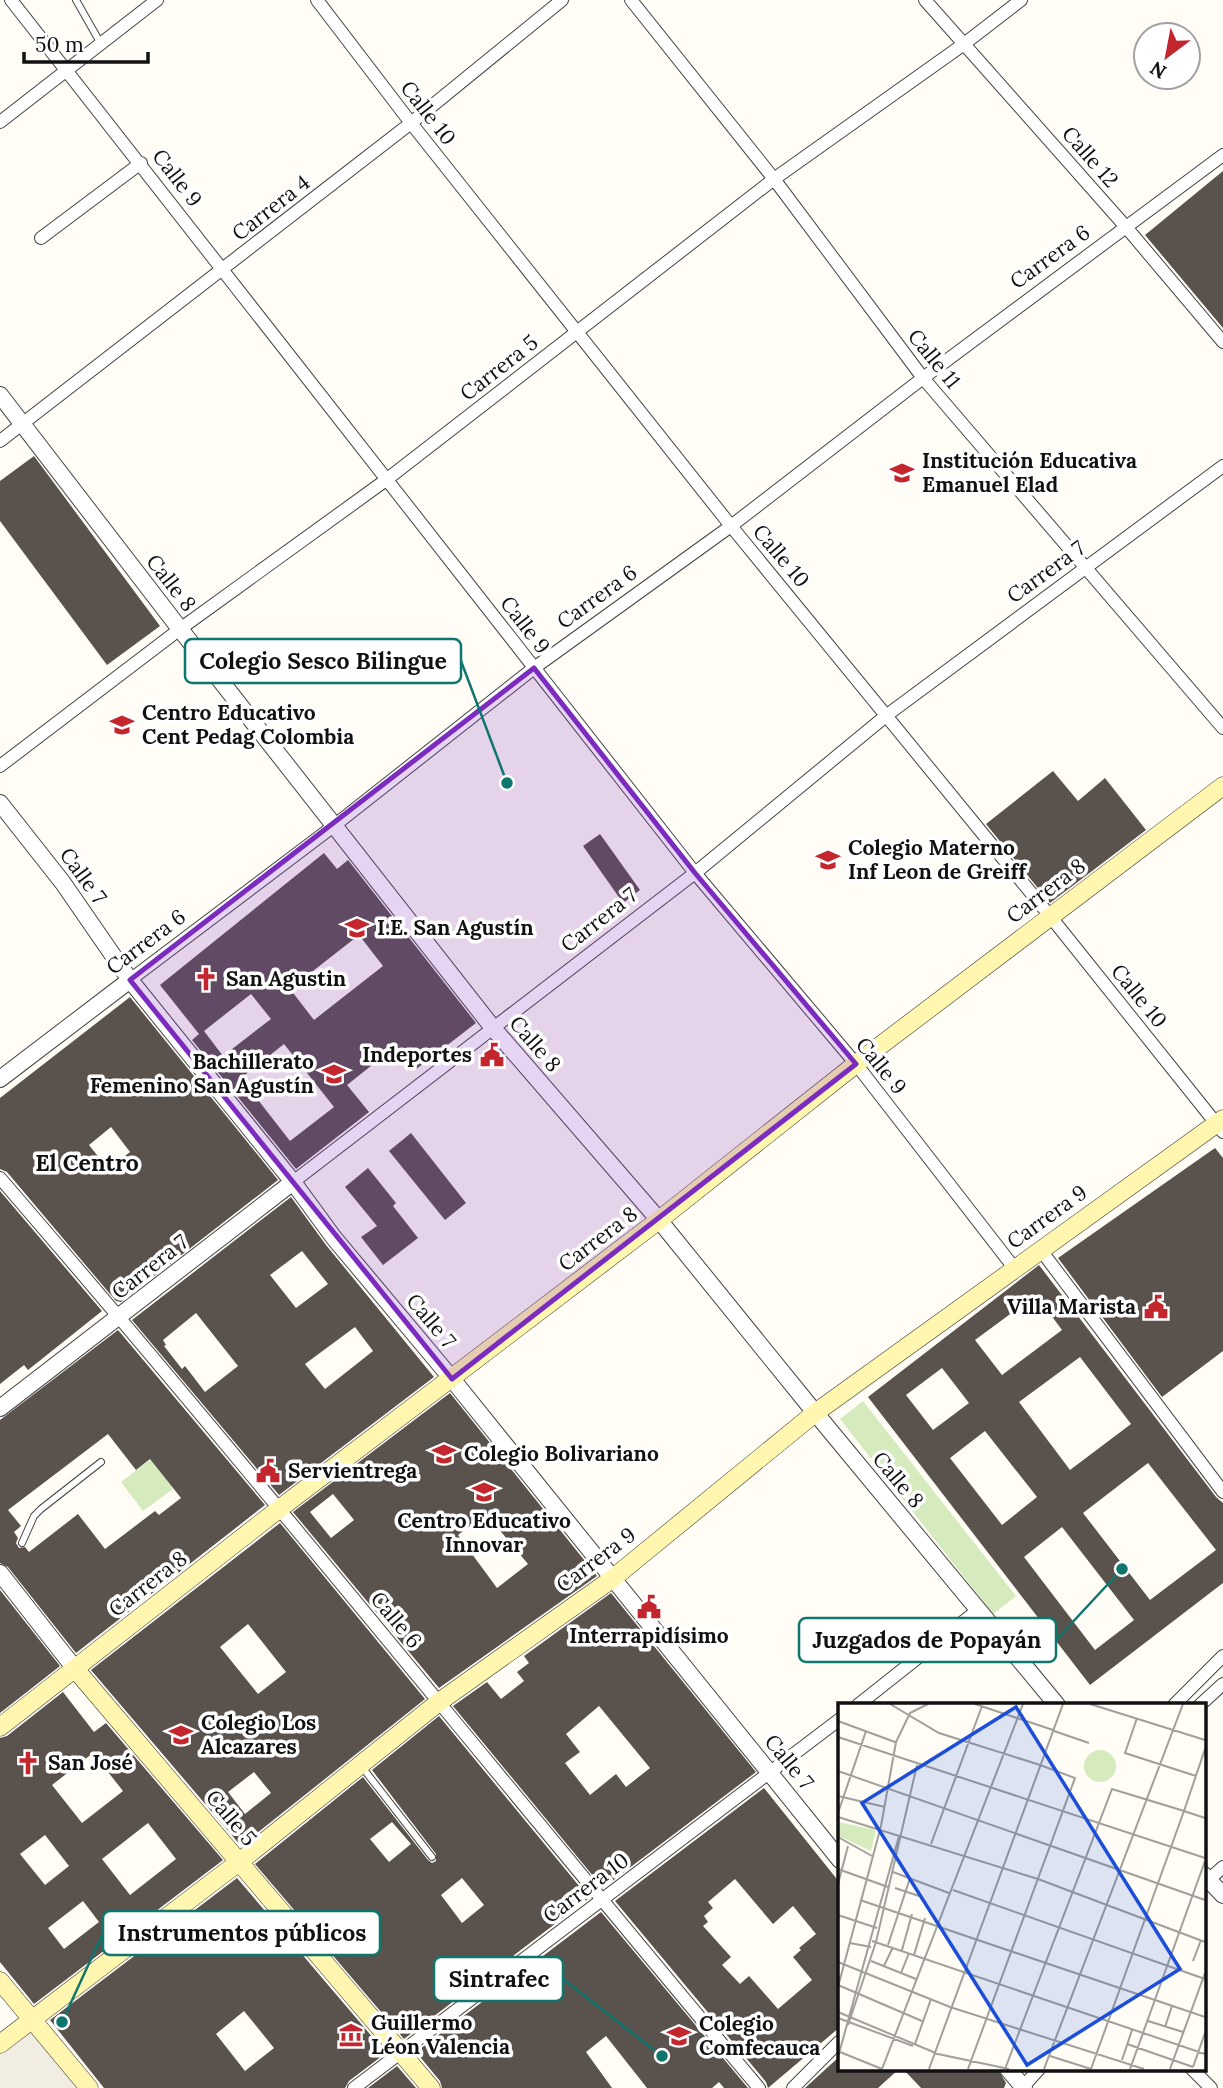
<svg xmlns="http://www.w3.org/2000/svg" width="1223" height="2088" viewBox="0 0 1223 2088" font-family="Lora,serif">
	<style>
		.green { fill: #d5ebbd }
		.plaza { fill: #f1ede2 }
		.building { fill: #5a524d; fill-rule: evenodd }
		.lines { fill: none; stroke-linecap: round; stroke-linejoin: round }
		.service-casing { stroke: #444; stroke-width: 8 }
		.minor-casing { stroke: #444; stroke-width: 14 }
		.tertiary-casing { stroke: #444; stroke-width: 18 }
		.secondary-casing { stroke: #333; stroke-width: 19 }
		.service { stroke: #fff; stroke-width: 6 }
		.minor { stroke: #fff; stroke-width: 12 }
		.tertiary { stroke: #fff; stroke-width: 16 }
		.secondary { stroke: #fff6b0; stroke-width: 18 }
		.marked { fill: #7b2cbf; fill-opacity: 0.2; stroke: #7b2cbf; stroke-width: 5; stroke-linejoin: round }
		.labels { text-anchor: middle; stroke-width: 7; stroke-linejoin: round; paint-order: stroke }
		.street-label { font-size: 21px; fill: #111; stroke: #fff }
		.poi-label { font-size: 21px; font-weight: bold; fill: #111; stroke: #fff; text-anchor: start }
		.neighbourhood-label { font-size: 23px; font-weight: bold; fill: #111; stroke: #fff }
		.inset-road { fill: none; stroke: #a09f9a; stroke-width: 2 }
		.view { fill: #1d4ed8; fill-opacity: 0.15; stroke: #1d4ed8; stroke-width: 3.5 }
		.inset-edge { fill: none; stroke: #111; stroke-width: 3.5 }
		.leader { fill: none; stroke: #0f766e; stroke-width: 2.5 }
		.callout-dot { fill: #0f766e; stroke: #fff; stroke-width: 2.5 }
		.callout { fill: #fff; stroke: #0f766e; stroke-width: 2.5 }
		.callout-label { font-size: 23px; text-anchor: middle; font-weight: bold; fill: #111 }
	</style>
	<rect width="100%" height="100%" fill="#fffdf5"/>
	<path class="green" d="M863 1401 1016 1596 993 1614 840 1419Z
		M151 1459 173 1489 143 1511 121 1482Z"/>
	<path class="plaza" d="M28 2029 77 2088H0V2052Z"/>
	<path class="building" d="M1223 171V328L1145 235Z
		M34 456 160 626 107 665 0 521V481Z
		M1053 771 1078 801 1105 778 1146 830 1050 903 986 824Z
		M600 834 640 890 623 903 583 846Z
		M324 853 337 869 348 860 476 1023 415 1070 396 1046 347 1085 369 1112 296 1169 192 1040 199 1034 160 985ZM359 935 383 966 314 1020 290 989ZM251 994 271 1019 223 1056 204 1031ZM284 1044 334 1107 290 1141 241 1078Z
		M130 997 278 1180 121 1302 116 1301 7 1172 0 1169V1098ZM111 1127 130 1152 108 1169 89 1145Z
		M411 1133 466 1203 445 1220 389 1151Z
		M1215 1148 1223 1158V1351L1162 1397 1058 1258Z
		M368 1168 396 1203 393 1206 418 1238 383 1265 361 1237 377 1226 345 1187Z
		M0 1191 102 1311 28 1370 24 1365 0 1384Z
		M291 1197 326 1245 434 1377 279 1495 132 1320ZM302 1251 328 1284 296 1308 270 1275ZM196 1313 238 1366 205 1392 185 1366 182 1369 164 1346 166 1345 163 1340ZM355 1327 373 1351 325 1389 305 1364Z
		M1039 1265 1216 1497 1223 1503V1583L1090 1685 868 1397ZM1036 1295 1062 1330 1002 1375 975 1340ZM1080 1357 1131 1424 1070 1470 1019 1402ZM942 1368 969 1403 933 1430 906 1395ZM985 1431 1037 1497 1002 1525 950 1458ZM1148 1463 1216 1550 1150 1600 1083 1513ZM1062 1527 1134 1620 1095 1650 1024 1557Z
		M118 1330 265 1505 76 1653 8 1567 0 1563V1420ZM108 1434 136 1470 150 1459 181 1498 159 1515 155 1511 105 1549 78 1514 29 1552 25 1547 19 1548 16 1543 18 1538 14 1532 21 1526 8 1510Z
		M450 1393 597 1576 439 1688 293 1512ZM333 1494 354 1520 331 1538 310 1512ZM486 1514 528 1564 497 1588 458 1535Z
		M280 1523 425 1699 241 1846 91 1670ZM248 1624 286 1672 258 1694 220 1647ZM254 1772 271 1793 245 1814 228 1792Z
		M0 1590 60 1666 0 1713Z
		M611 1593 756 1772 603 1888 453 1706 487 1682 501 1699 524 1681 517 1672 529 1663 524 1656ZM599 1706 650 1768 626 1787 616 1774 590 1795 565 1763 580 1752 566 1734Z
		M63 1692 94 1732 106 1723 223 1860 34 2004 0 1962V1738L7 1736ZM93 1753 123 1791 82 1823 52 1785ZM148 1823 176 1859 130 1895 102 1859ZM45 1835 69 1866 45 1885 20 1854ZM83 1901 99 1922 64 1949 48 1928Z
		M439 1716 589 1898 404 2039 255 1864 363 1777 428 1860 432 1863 436 1861V1854L372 1770ZM392 1822 411 1844 389 1862 370 1839ZM462 1878 484 1905 462 1923 441 1895Z
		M764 1788 840 1883V2027L768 2088 766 2082 615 1901ZM735 1879 773 1924 793 1906 816 1934 799 1948 801 1950 793 1957 812 1980 778 2009 749 1976 740 1984 722 1965 731 1957 703 1926 708 1922 704 1916 713 1908 708 1902Z
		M237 1878 386 2053 349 2081 345 2088H104L50 2020ZM244 2011 274 2048 245 2071 216 2034Z
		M601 1912 748 2088H724L719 2082 712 2088H647L606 2036 586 2052 612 2088H442L440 2081 416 2052Z
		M840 2056V2069H899L878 2088H805Z
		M397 2066 416 2088H368Z
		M903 2069H998L1006 2083 1004 2088H921Z"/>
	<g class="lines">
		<g class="service-casing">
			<path id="service" d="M76 0 101 44
				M22 1543 34 1516 41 1509 101 1462
				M362 1767 432 1857"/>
		</g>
		<g class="minor-casing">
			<path id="minor" d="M11 0 695 873 856 1064 1015 1269
				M317 0 411 123 731 526 1050 916 1223 1132
				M631 0 774 179 923 378 1223 728
				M925 0 1126 227 1223 342
				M0 122 157 0
				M41 238 141 163
				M0 441 411 123 562 0
				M0 766 180 629 386 480 774 179 964 44 1021 0
				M130 980 335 825 534 668 731 526 923 378 1223 155
				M0 1178C258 1477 505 1786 759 2088
				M293 1182 695 873 887 715 1223 466
				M1040 1249 1223 1492
				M858 1705 978 1610
				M1174 1705 1223 1656
				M1200 1705 1223 1684
				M1204 1884 1223 1867
				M1192 2069 1211 2088
				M354 2088 840 1719
				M793 2088 840 2041
				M1022 2088 1039 2069"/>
		</g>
		<g class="tertiary-casing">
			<path id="tertiary" d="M0 395 180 629 493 1028 659 1220 808 1404 1057 1705
				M0 803 63 883 130 980 293 1182 334 1238 452 1379 840 1860
				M0 1079 130 980
				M0 1408 293 1182
				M0 1573 76 1670
				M1204 1875 1223 1895
				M1008 2069 1024 2088"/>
		</g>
		<g class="secondary-casing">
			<path id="secondary" d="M76 1670 431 2088
				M0 1727 279 1509 659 1220 856 1064 1223 786
				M0 1981 89 2088
				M0 2044 239 1862 439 1702 612 1579 815 1413 1223 1119"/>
		</g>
		<use href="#service" class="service"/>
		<use href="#minor" class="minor"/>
		<use href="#tertiary" class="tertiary"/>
		<use href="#secondary" class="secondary"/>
	</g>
	<path class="marked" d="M534 668 695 873 856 1064 452 1379 130 980Z"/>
	<defs>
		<g id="school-bare" transform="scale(1.89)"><path d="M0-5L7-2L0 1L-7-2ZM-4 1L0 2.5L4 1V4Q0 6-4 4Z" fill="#c4262e" stroke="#fff" stroke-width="2.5" paint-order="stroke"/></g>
		<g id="church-bare" transform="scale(1.89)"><path d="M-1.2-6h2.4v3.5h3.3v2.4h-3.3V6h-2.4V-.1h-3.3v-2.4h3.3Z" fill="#c4262e" stroke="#fff" stroke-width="2.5" paint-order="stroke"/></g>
		<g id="civic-bare" transform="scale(1.89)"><path d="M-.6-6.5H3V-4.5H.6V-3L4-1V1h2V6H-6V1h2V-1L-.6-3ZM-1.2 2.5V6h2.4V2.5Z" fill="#c4262e" stroke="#fff" stroke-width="2.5" paint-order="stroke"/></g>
		<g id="museum-bare" transform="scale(1.89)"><path d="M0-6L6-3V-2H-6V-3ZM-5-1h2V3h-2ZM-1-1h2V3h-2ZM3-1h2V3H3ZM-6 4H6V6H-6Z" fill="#c4262e" stroke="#fff" stroke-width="2.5" paint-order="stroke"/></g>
	</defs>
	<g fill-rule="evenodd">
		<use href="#school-bare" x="902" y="473"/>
		<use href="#school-bare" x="122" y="725"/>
		<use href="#school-bare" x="828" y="860"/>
		<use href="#school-bare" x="357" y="928"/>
		<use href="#church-bare" x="206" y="979"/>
		<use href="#civic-bare" x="492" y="1055"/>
		<use href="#school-bare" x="334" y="1074"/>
		<use href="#civic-bare" x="1156" y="1307"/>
		<use href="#school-bare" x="444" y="1454"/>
		<use href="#civic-bare" x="268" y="1471"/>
		<use href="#school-bare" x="484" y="1492"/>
		<use href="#civic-bare" x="649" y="1607"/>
		<use href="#school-bare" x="181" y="1735"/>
		<use href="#church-bare" x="28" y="1763"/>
		<use href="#museum-bare" x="351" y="2035"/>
		<use href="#school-bare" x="679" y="2036"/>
	</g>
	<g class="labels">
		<g class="street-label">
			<text transform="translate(428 113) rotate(52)" y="7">Calle 10</text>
			<text transform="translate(1090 157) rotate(49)" y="7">Calle 12</text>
			<text transform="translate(177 178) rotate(52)" y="7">Calle 9</text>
			<text transform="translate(271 208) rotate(-38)" y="7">Carrera 4</text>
			<text transform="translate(1050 257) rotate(-36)" y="7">Carrera 6</text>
			<text transform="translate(934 359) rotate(51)" y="7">Calle 11</text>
			<text transform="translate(499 368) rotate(-38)" y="7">Carrera 5</text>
			<text transform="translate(781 556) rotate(50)" y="7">Calle 10</text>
			<text transform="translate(1046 572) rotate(-36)" y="7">Carrera 7</text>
			<text transform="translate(171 583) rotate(52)" y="7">Calle 8</text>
			<text transform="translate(597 597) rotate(-36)" y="7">Carrera 6</text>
			<text transform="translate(525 625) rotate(52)" y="7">Calle 9</text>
			<text transform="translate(83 876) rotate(54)" y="7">Calle 7</text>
			<text transform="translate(1046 891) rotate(-37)" y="7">Carrera 8</text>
			<text transform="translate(599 920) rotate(-38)" y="7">Carrera 7</text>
			<text transform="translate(146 942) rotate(-37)" y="7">Carrera 6</text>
			<text transform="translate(1139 996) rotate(51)" y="7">Calle 10</text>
			<text transform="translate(535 1044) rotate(49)" y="7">Calle 8</text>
			<text transform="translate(881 1066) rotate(51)" y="7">Calle 9</text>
			<text transform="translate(1047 1217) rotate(-36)" y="7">Carrera 9</text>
			<text transform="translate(598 1239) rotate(-37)" y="7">Carrera 8</text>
			<text transform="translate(150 1267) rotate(-38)" y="7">Carrera 7</text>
			<text transform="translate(431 1321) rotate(50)" y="7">Calle 7</text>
			<text transform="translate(898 1480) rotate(50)" y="7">Calle 8</text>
			<text transform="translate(596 1560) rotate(-37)" y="7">Carrera 9</text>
			<text transform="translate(148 1584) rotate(-38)" y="7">Carrera 8</text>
			<text transform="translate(396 1620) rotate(50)" y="7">Calle 6</text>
			<text transform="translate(789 1762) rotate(51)" y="7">Calle 7</text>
			<text transform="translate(231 1818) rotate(50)" y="7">Calle 5</text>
			<text transform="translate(586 1888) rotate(-37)" y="7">Carrera 10</text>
		</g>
		<g class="poi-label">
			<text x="922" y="468">Institución Educativa<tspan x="922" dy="24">Emanuel Elad</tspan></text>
			<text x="142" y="720">Centro Educativo<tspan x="142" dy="24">Cent Pedag Colombia</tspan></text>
			<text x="848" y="855">Colegio Materno<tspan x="848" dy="24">Inf Leon de Greiff</tspan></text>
			<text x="377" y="935">I.E. San Agustín</text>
			<text x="226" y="986">San Agustin</text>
			<text x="472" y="1062" text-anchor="end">Indeportes</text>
			<text x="314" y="1069" text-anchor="end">Bachillerato<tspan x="314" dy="24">Femenino San Agustín</tspan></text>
			<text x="1136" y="1314" text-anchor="end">Villa Marista</text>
			<text x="464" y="1461">Colegio Bolivariano</text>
			<text x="288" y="1478">Servientrega</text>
			<text x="484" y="1528" text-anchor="middle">Centro Educativo<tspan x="484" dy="24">Innovar</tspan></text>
			<text x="649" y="1643" text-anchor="middle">Interrapidísimo</text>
			<text x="201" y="1730">Colegio Los<tspan x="201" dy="24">Alcazares</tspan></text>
			<text x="48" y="1770">San José</text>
			<text x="371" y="2030">Guillermo<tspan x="371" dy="24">Léon Valencia</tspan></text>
			<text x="699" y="2031">Colegio<tspan x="699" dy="24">Comfecauca</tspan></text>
		</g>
		<g class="neighbourhood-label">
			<text x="87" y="1171">El Centro</text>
		</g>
	</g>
	<g transform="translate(838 1703)">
		<rect width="368" height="368" fill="#fffdf5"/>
		<path d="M246 63a16 16 0 1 1 32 0a16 16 0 1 1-32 0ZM0 119 38 127 33 148 1 133Z" fill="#d5ebbd"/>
		<path class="inset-road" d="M52 1 101 30 202 62M137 1 215 27M252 1 367 37M299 15 287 50 358 73M0 18 57 39M216 28 251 40M0 34 367 155M367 46 346 108 367 115M0 68 367 197M0 93 47 104M0 110 28 28M0 114 200 176 367 239M0 134 34 153M93 141 144 3M0 166 50 184M55 169 111 190M0 181 10 143M57 185 81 193M115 187 367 276M22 197 367 314M0 212 39 225M34 238 367 351M12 240 33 244M50 242 72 175M64 247 74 211M76 252 87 215M33 258 78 276M355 258 363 237M0 259 112 304 306 366M46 263 55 244M63 270 71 250M0 282 84 318M0 284 43 123 58 39 72 10 90 1M0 309 100 351 171 366M0 315 75 343M310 318 345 329M10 322 38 239 79 62M327 324 334 303M77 341 93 296M289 341 355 364M2 349 44 366M212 353 253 366M0 354 61 133M284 357 294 327M355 364 367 330M44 366 185 1M91 366 225 1M130 366 237 75 202 62M167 366 274 86 346 108 253 366M206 366 345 1M292 366 367 158M332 366 367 270"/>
		<path class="view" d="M178 4 342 266 189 362 24 100Z"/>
		<rect width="368" height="368" class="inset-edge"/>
	</g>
	<path class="leader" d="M507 783L461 661M1122 1569L1056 1640M62 2022L103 1933M662 2056L563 1979"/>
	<g class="callout-dot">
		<circle cx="507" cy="783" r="7"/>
		<circle cx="1122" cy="1569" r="7"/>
		<circle cx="62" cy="2022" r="7"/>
		<circle cx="662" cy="2056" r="7"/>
	</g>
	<g class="callout">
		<rect x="185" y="639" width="276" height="44" rx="7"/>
		<rect x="799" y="1618" width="257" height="44" rx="7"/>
		<rect x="103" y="1911" width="277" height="44" rx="7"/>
		<rect x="434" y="1957" width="129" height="44" rx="7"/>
	</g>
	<g class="callout-label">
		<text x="323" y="669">Colegio Sesco Bilingue</text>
		<text x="927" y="1648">Juzgados de Popayán</text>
		<text x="242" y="1941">Instrumentos públicos</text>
		<text x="499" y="1987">Sintrafec</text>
	</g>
	<g transform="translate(1167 56) rotate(212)"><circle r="33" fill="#ffffff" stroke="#a0a0a0" stroke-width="2"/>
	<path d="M0-5L12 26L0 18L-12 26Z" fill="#c4262e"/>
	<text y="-10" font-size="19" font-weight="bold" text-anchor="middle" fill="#111111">N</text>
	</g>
	<path d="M24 52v10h124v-10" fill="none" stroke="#111111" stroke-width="3.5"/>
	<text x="35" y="52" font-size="21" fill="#111111" stroke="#ffffff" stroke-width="5" paint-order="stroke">50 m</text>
</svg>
